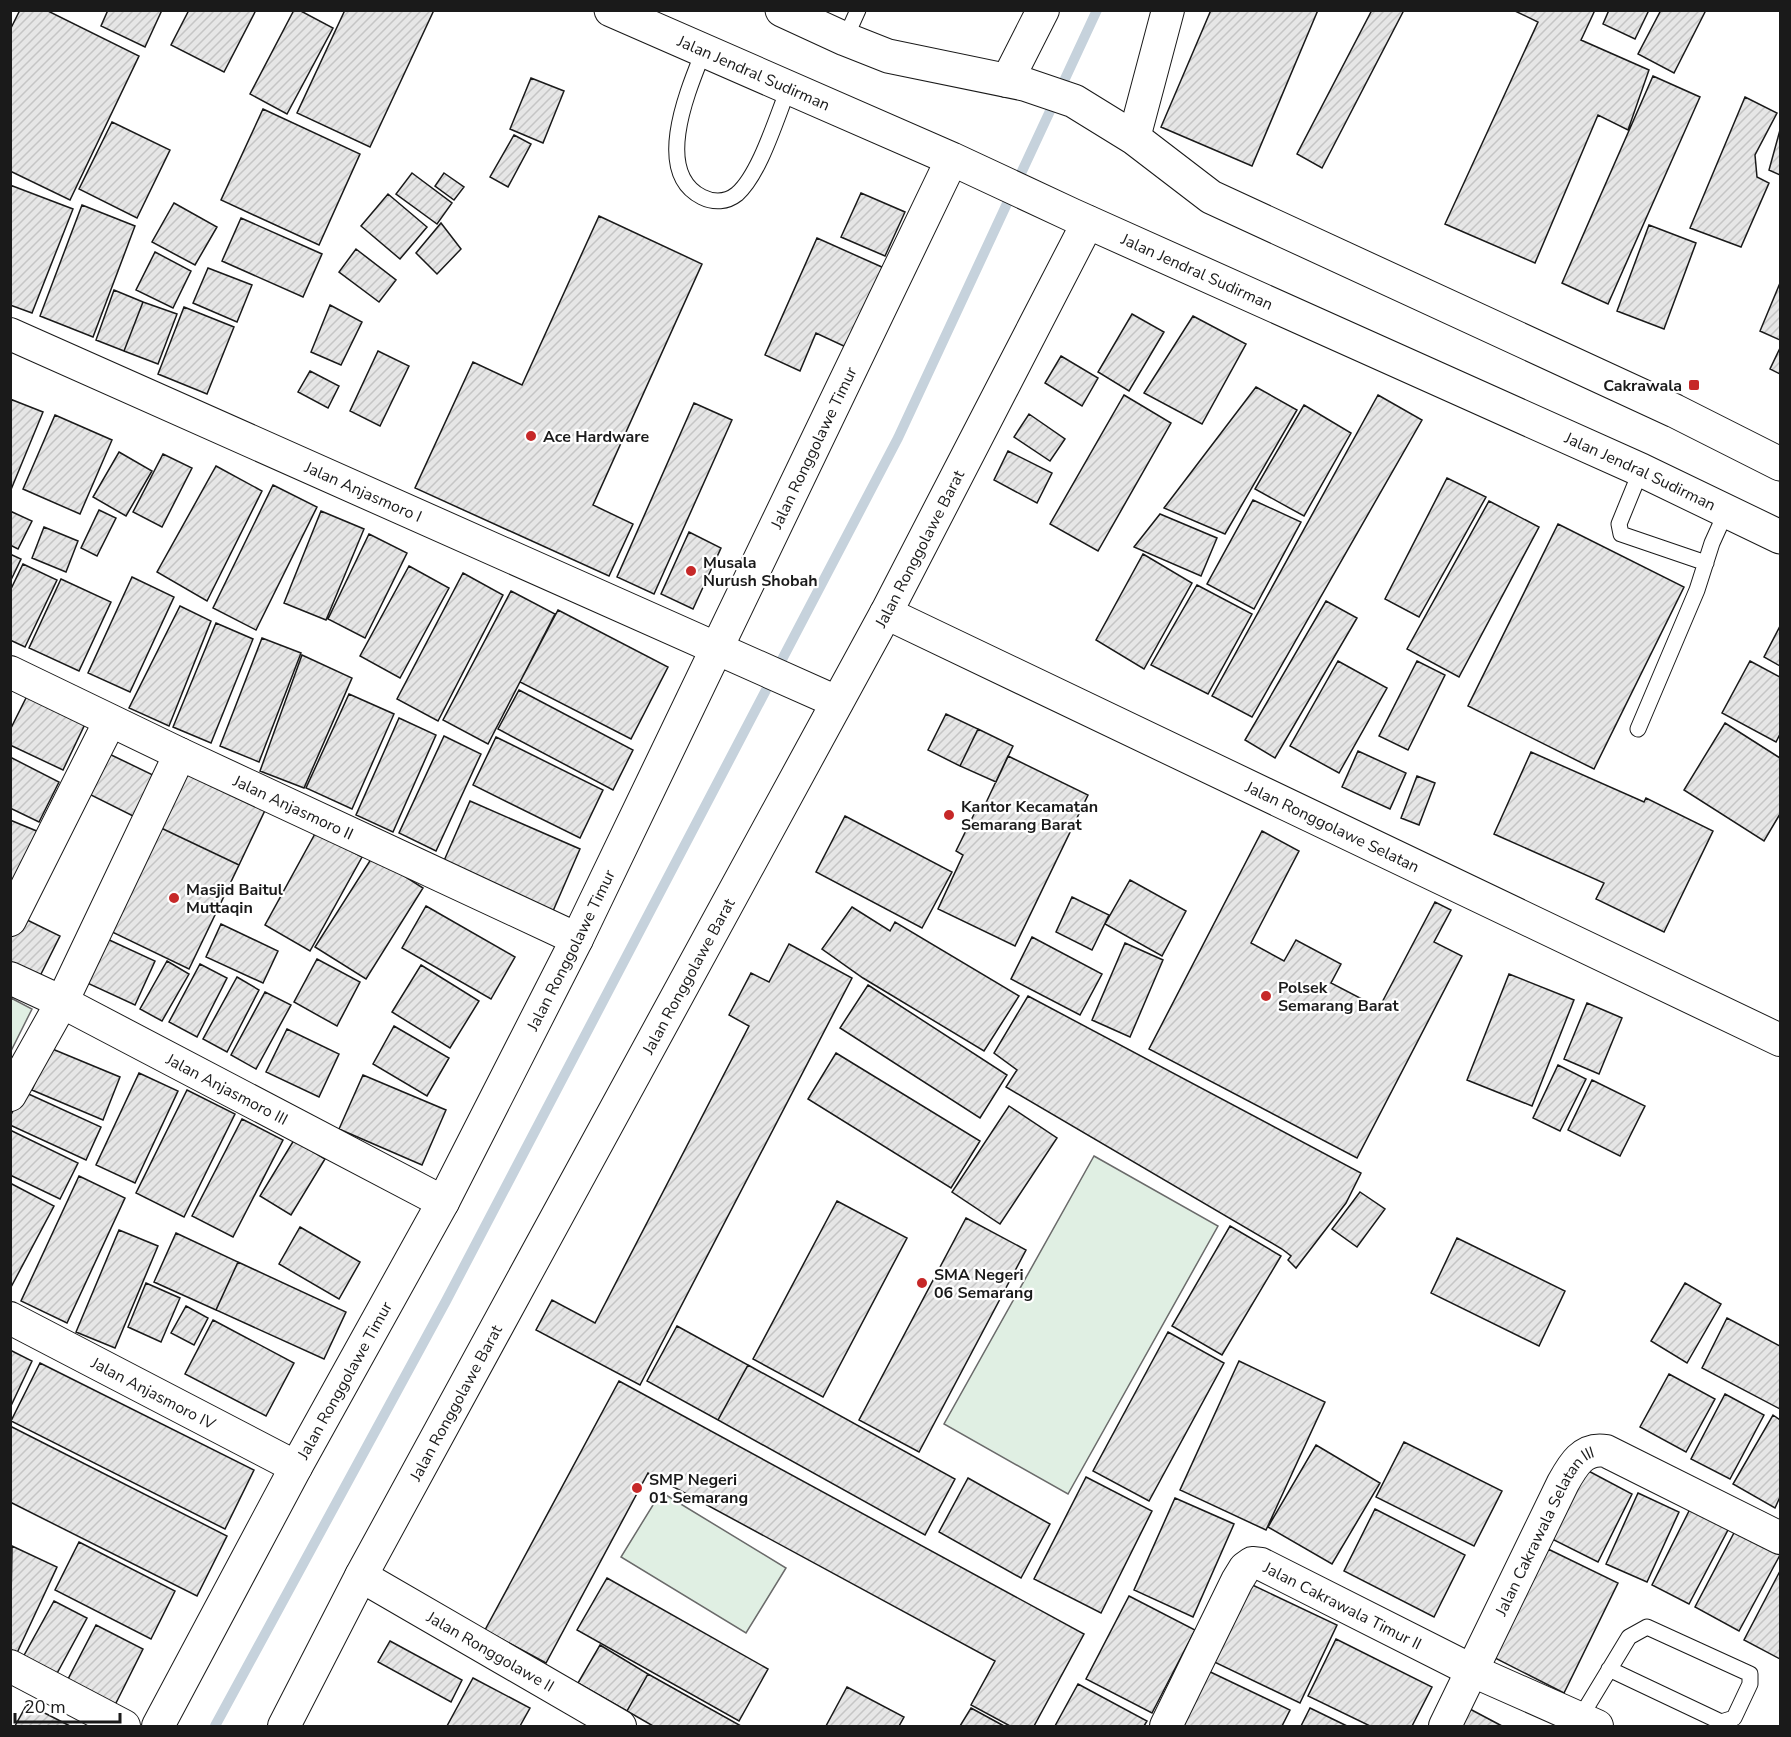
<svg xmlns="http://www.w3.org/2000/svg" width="1791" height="1737" viewBox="0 0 1791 1737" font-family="'Nunito Sans',sans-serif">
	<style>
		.pitch { fill: #e0efe3; stroke: #6a6a6a; stroke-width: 1.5 }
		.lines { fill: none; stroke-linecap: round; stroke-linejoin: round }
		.stream { stroke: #c6d2dc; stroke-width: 10 }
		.building { fill: url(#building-hatch); stroke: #1a1a1a; stroke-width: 1.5 }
		.service-casing { stroke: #1a1a1a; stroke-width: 17 }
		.minor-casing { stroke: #1a1a1a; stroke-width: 34 }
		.trunk-casing { stroke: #1a1a1a; stroke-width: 35 }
		.service { stroke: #fff; stroke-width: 15 }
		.minor { stroke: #fff; stroke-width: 32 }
		.trunk { stroke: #fff; stroke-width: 33 }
		.poi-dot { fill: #c62828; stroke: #fff; stroke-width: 2 }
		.labels { text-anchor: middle; stroke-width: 4.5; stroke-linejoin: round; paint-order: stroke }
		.street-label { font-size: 16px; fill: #1a1a1a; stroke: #fff }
		.poi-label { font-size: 16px; font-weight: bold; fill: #1a1a1a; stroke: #fff; text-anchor: start }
	</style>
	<defs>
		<pattern id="building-hatch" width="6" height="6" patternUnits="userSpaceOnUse" patternTransform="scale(1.5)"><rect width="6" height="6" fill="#e6e6e6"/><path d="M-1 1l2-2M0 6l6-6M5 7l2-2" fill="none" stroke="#c5c5c5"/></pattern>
	</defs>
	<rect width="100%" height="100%" fill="#fff"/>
	<path class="pitch" d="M11 998 32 1009 11 1051Z
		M1094 1156 1218 1226 1068 1494 944 1424Z
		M661 1492 786 1568 746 1633 621 1557Z"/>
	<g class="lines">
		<path class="stream" d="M215 1726 446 1301 898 438 1097 10"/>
	</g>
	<path class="building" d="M20 10H46L139 56 70 200 10 171V30Z
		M108 10H162L145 47 101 26Z
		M189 10H256L224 72 171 45Z
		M294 10H299L333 28 287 114 250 94Z
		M345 10H434L370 147 297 113Z
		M1211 10H1318L1252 166 1161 127Z
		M1372 10H1404L1322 168 1297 154Z
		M1513 10H1595L1581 40 1649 70 1628 130 1598 115 1535 263 1445 224 1538 22Z
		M1609 10H1649L1635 39 1603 24Z
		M1661 10H1706L1674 73 1638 54Z
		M1653 76 1700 97 1608 304 1562 283Z
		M531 78 564 91 543 143 510 129Z
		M1745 97 1777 113 1755 155 1757 177 1769 183 1741 247 1690 228Z
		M263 109 360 154 319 245 221 200Z
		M112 122 170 150 137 218 79 189Z
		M1780 130V175L1769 170Z
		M514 135 531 144 508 187 490 177Z
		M412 173 452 203 437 224 396 194Z
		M444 173 464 187 454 200 435 186Z
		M10 185 73 209 32 313 10 305Z
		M861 193 905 212 885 256 841 237Z
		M388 194 427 227 400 259 361 226Z
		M174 203 217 227 195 265 152 242Z
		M82 205 135 226 93 337 40 316Z
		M599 216 702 264 593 505 633 524 609 576 415 488 473 362 522 385Z
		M241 218 322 254 303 297 222 261Z
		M441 223 461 249 437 274 416 253Z
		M1649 225 1696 243 1664 329 1617 311Z
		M817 238 884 268 848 348 816 333 800 371 765 355Z
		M356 249 396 280 379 302 339 272Z
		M155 252 191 271 173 308 136 290Z
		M208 268 252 285 237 322 193 303Z
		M1780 283V340L1760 331Z
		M114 290 143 302 124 351 96 340Z
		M143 302 177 314 158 364 124 351Z
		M330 305 362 322 341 365 311 352Z
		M184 307 234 327 207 394 158 374Z
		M1132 314 1164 332 1129 391 1098 372Z
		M1193 316 1246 344 1202 424 1144 393Z
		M1780 348V374L1770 369Z
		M378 351 409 366 380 426 350 411Z
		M1061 356 1098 378 1082 406 1045 383Z
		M310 371 339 386 328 408 298 392Z
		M1256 387 1297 410 1225 534 1164 508Z
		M1124 395 1171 423 1098 551 1050 524Z
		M1378 395 1422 420 1252 717 1212 696Z
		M10 399 43 412 10 492Z
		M694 403 732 420 654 594 617 577Z
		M1304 405 1351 433 1304 516 1255 489Z
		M1029 414 1065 439 1050 461 1014 437Z
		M55 415 112 440 80 514 23 489Z
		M1008 451 1052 473 1037 503 994 480Z
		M119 452 152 471 126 516 93 497Z
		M163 454 192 468 162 527 133 512Z
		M216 466 262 491 207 601 157 572Z
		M1447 478 1486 497 1419 617 1385 599Z
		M273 485 317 507 256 630 213 608Z
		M1253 500 1301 522 1254 609 1207 584Z
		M1489 501 1539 527 1459 677 1407 649Z
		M99 510 116 518 97 556 81 548Z
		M10 511 32 521 18 549 10 545Z
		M321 511 364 529 326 620 284 603Z
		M1160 514 1217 538 1201 576 1134 547Z
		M1558 524 1684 587 1594 769 1468 706Z
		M44 527 78 541 66 572 32 558Z
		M689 532 721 548 693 609 661 594Z
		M369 534 407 553 365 638 328 619Z
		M10 554 21 559 10 582Z
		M1143 554 1192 583 1144 669 1096 640Z
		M23 564 57 580 25 647 10 640V591Z
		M409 566 449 588 400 678 360 656Z
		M463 573 503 595 438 721 397 699Z
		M132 577 174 597 130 692 88 673Z
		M61 579 111 602 79 671 29 648Z
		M1197 585 1252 614 1208 694 1151 665Z
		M511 591 555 614 488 744 443 720Z
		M1326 601 1357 618 1275 758 1245 740Z
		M180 606 211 621 169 726 129 708Z
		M558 610 668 667 631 739 520 682Z
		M216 623 253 639 211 743 173 727Z
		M1780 626V666L1764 657Z
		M262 638 301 653 259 762 220 746Z
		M302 655 352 678 304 788 260 771Z
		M1338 661 1387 688 1339 773 1290 746Z
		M1417 661 1445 675 1408 750 1379 736Z
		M1750 661 1780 677V734L1776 742 1722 713Z
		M519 690 633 750 613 790 498 729Z
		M28 694 86 722 63 770 10 745V730Z
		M349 694 394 714 352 809 306 788Z
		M946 714 978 729 960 766 928 750Z
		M399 718 436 735 393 832 356 815Z
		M1725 723 1780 758V814L1764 841 1684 790Z
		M978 729 1013 746 996 782 960 766Z
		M444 736 481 754 436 851 399 833Z
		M496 737 603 790 580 838 473 785Z
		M103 751 155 776 135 817 83 791Z
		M1358 751 1406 773 1390 809 1342 787Z
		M1531 752 1644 802 1646 798 1713 831 1664 932 1596 899 1604 883 1494 834Z
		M1008 756 1088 795 1015 946 938 909 963 855 956 851 979 804 984 807Z
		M10 757 59 782 39 822 10 808Z
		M189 766 268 804 239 865 159 827Z
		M1417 776 1435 783 1419 825 1401 818Z
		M470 801 580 849 553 911 443 863Z
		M845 816 952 872 922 928 816 872Z
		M10 820 39 832 10 886Z
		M159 827 239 865 189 969 110 931Z
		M1262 831 1299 851 1251 943 1284 961 1296 940 1341 964 1331 983 1379 1008 1435 902 1451 910 1434 942 1462 956 1357 1158 1149 1049Z
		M316 832 362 857 310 951 265 925Z
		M373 856 423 888 366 979 315 947Z
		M1130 880 1186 911 1162 956 1105 924Z
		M1072 897 1109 915 1092 950 1056 932Z
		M426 906 515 957 491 999 402 948Z
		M852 907 890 931 895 922 1019 996 984 1051 863 978 822 949Z
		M19 916 60 936 39 978 10 964V933Z
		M221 924 278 951 263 983 206 957Z
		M1032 937 1102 974 1080 1015 1011 979Z
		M105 938 155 961 135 1005 85 982Z
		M1125 943 1163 960 1130 1037 1092 1020Z
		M789 944 852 978 640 1385 536 1330 552 1300 595 1323 749 1026 729 1015 751 973 769 982Z
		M317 959 360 982 337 1026 294 1002Z
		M167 961 189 974 162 1021 140 1009Z
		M200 964 227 978 197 1037 169 1022Z
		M421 965 479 1001 450 1048 392 1012Z
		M1509 974 1574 1000 1532 1106 1467 1080Z
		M237 977 259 990 227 1052 203 1039Z
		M868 985 1007 1075 980 1118 840 1028Z
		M265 992 291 1005 256 1069 231 1055Z
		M1028 996 1361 1173 1346 1203 1296 1268 1288 1260 1291 1256 1282 1249 1006 1087 1017 1070 994 1053Z
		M1587 1003 1622 1018 1599 1074 1564 1059Z
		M394 1026 449 1058 427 1096 373 1064Z
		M287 1029 339 1054 319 1097 266 1072Z
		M50 1048 120 1077 103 1120 32 1090Z
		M836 1053 980 1141 951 1188 808 1099Z
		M1558 1065 1586 1079 1560 1131 1533 1118Z
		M139 1073 178 1091 135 1183 96 1165Z
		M363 1075 446 1110 422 1165 339 1129Z
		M1592 1080 1645 1106 1620 1156 1568 1130Z
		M187 1090 235 1114 184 1217 136 1193Z
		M22 1091 101 1127 86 1160 10 1125V1117Z
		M1009 1106 1057 1138 1000 1224 952 1192Z
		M242 1119 283 1140 233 1237 192 1216Z
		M10 1130 78 1163 60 1199 10 1175Z
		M294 1140 325 1159 291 1215 260 1196Z
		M79 1176 125 1198 67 1323 21 1301Z
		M10 1183 54 1206 10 1289Z
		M1360 1192 1385 1209 1357 1247 1332 1229Z
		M837 1201 907 1238 823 1397 753 1359Z
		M966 1218 1026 1250 919 1452 859 1420Z
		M1230 1226 1281 1256 1222 1355 1172 1326Z
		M300 1227 360 1262 339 1299 279 1264Z
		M119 1230 158 1246 115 1348 76 1332Z
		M176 1233 238 1262 216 1310 154 1282Z
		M1457 1238 1565 1291 1539 1346 1431 1293Z
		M238 1262 346 1312 324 1359 216 1310Z
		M146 1283 180 1298 161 1342 128 1327Z
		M1685 1283 1721 1304 1687 1363 1651 1341Z
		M186 1306 208 1318 194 1345 171 1333Z
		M1727 1318 1780 1346V1409L1702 1368Z
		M213 1320 294 1363 266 1416 185 1374Z
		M677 1326 748 1365 718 1420 647 1381Z
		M1168 1332 1224 1363 1149 1501 1093 1471Z
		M10 1350 32 1361 10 1408Z
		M1239 1361 1325 1402 1266 1530 1180 1490Z
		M40 1363 254 1470 225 1529 11 1421Z
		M748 1365 955 1479 925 1535 718 1420Z
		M1669 1374 1715 1399 1686 1452 1640 1427Z
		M619 1381 1084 1634 1034 1726H1010L971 1705 995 1661 648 1473 546 1663 485 1630Z
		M1725 1394 1764 1415 1730 1479 1691 1459Z
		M1773 1415 1780 1420V1497L1775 1508 1733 1484Z
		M10 1426 227 1536 197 1596 10 1502Z
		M1404 1442 1502 1491 1474 1546 1376 1497Z
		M1316 1445 1380 1483 1332 1564 1268 1527Z
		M1581 1467 1632 1494 1598 1562 1546 1536Z
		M1086 1477 1152 1511 1101 1613 1034 1579Z
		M968 1478 1050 1524 1021 1578 939 1532Z
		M1638 1493 1679 1512 1647 1582 1606 1564Z
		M1175 1498 1234 1524 1193 1617 1134 1590Z
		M1375 1509 1465 1555 1434 1617 1344 1571Z
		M1690 1509 1729 1528 1689 1604 1652 1585Z
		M1735 1531 1780 1555 1739 1631 1695 1607Z
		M79 1542 175 1591 151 1639 55 1590Z
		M12 1546 57 1567 16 1655 10 1652Z
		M1548 1549 1618 1583 1564 1693 1495 1658Z
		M1780 1571V1659L1744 1640Z
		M607 1578 768 1669 739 1721 577 1630Z
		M1244 1581 1337 1625 1300 1703 1208 1659Z
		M1129 1596 1195 1630 1152 1713 1086 1679Z
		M54 1601 87 1618 55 1677 22 1659Z
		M96 1625 143 1649 114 1707 66 1683Z
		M1336 1639 1432 1687 1412 1726H1370L1308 1696Z
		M390 1641 462 1680 451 1702 378 1662Z
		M600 1645 648 1674 627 1711 578 1683Z
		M1202 1668 1290 1710 1282 1726H1174Z
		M648 1674 741 1726H653L627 1711Z
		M473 1678 530 1708 520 1726H447Z
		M1078 1684 1147 1721 1144 1726H1055Z
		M847 1687 904 1717 899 1726H826Z
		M27 1704 70 1726H15Z
		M971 1708 1004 1726H960Z
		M1310 1708 1347 1726H1301Z
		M1468 1708 1502 1726H1459Z"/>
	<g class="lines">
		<g class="service-casing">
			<path id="service" d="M845 39 858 10
				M704 50C689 88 652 172 702 197 714 203 727 202 737 194 760 174 777 116 789 87
				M1641 470 1619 524 1621 534 1706 563
				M1638 729 1697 590 1712 543 1726 512
				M1580 1718 1629 1637 1647 1627 1750 1674V1684L1734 1718 1721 1722 1609 1669"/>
		</g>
		<g class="minor-casing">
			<g id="minor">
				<path d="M1007 81 1043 10"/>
				<path d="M1134 138 1168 10"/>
				<path id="s1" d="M10 334 837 702"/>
				<path id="s2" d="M886 613 1780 1040"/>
				<path id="s3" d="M10 672 180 754 577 939"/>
				<path d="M10 920 110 721"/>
				<path id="s4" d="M10 978 62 1002 443 1202"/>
				<path d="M10 1095 62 1002 180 754"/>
				<path id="s5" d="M10 1318 296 1467"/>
				<path id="s6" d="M361 1576 620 1726"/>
				<path d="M10 1666 124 1726"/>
				<path id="s7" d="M158 1726 296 1467 443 1202 577 939 952 159"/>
				<path id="s8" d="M284 1726 361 1576 886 613 1088 222"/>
				<path id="s9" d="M1166 1726 1237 1581 1245 1568 1252 1563 1261 1564 1473 1671 1597 1726"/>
				<path id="s10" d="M1445 1726 1563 1483C1573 1465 1583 1447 1606 1451L1780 1538"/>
			</g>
		</g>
		<g class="trunk-casing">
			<g id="trunk">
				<path id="s11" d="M611 10 952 159 1072 215 1641 470 1780 537"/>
				<path d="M782 10 845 39 888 56 1024 84 1074 101 1134 138 1211 197 1675 411 1780 464"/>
			</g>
		</g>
		<use href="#service" class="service"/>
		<use href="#minor" class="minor"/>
		<use href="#trunk" class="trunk"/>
	</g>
	<g class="poi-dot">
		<rect x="1688" y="379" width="12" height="12" rx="3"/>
		<circle cx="531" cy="436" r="6"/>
		<circle cx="691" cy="571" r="6"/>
		<circle cx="949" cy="815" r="6"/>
		<circle cx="174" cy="898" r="6"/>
		<circle cx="1266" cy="996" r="6"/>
		<circle cx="922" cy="1283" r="6"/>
		<circle cx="637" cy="1488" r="6"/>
	</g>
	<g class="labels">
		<g class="street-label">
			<text dy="6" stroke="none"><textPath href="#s11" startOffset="156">Jalan Jendral Sudirman</textPath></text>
			<text dy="6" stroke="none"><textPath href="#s11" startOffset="642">Jalan Jendral Sudirman</textPath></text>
			<text dy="6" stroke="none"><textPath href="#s7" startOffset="1437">Jalan Ronggolawe Timur</textPath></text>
			<text dy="6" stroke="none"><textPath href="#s11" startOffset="1128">Jalan Jendral Sudirman</textPath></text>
			<text dy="6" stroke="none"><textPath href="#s1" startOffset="387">Jalan Anjasmoro I</textPath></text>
			<text dy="6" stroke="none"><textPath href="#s8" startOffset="1338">Jalan Ronggolawe Barat</textPath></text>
			<text dy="6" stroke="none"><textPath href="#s3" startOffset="314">Jalan Anjasmoro II</textPath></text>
			<text dy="6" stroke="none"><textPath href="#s2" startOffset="495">Jalan Ronggolawe Selatan</textPath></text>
			<text dy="6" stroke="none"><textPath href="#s7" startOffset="879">Jalan Ronggolawe Timur</textPath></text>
			<text dy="6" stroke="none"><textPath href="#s8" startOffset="852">Jalan Ronggolawe Barat</textPath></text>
			<text dy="6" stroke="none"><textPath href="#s4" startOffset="244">Jalan Anjasmoro III</textPath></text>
			<text dy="6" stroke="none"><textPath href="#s7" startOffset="393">Jalan Ronggolawe Timur</textPath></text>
			<text dy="6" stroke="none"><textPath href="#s5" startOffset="162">Jalan Anjasmoro IV</textPath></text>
			<text dy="6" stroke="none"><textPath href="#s8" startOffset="366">Jalan Ronggolawe Barat</textPath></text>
			<text dy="6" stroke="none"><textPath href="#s10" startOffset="220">Jalan Cakrawala Selatan III</textPath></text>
			<text dy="6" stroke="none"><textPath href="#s9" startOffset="286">Jalan Cakrawala Timur II</textPath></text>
			<text dy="6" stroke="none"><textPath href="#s6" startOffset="150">Jalan Ronggolawe II</textPath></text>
		</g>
		<g class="poi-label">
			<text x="1682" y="391" text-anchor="end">Cakrawala</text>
			<text x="543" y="442">Ace Hardware</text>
			<text x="703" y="568">Musala<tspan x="703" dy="18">Nurush Shobah</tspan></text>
			<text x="961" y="812">Kantor Kecamatan<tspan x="961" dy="18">Semarang Barat</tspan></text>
			<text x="186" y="895">Masjid Baitul<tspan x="186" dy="18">Muttaqin</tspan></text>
			<text x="1278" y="993">Polsek<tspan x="1278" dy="18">Semarang Barat</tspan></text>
			<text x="934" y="1280">SMA Negeri<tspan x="934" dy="18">06 Semarang</tspan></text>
			<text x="649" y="1485">SMP Negeri<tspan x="649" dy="18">01 Semarang</tspan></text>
		</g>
	</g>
	<rect width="1791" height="1737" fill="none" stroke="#1a1a1a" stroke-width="24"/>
	<path d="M15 1713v9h105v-9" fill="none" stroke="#1a1a1a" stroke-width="3"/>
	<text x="24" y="1713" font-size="18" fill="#1a1a1a" stroke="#ffffff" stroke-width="4.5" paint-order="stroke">20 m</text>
</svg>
